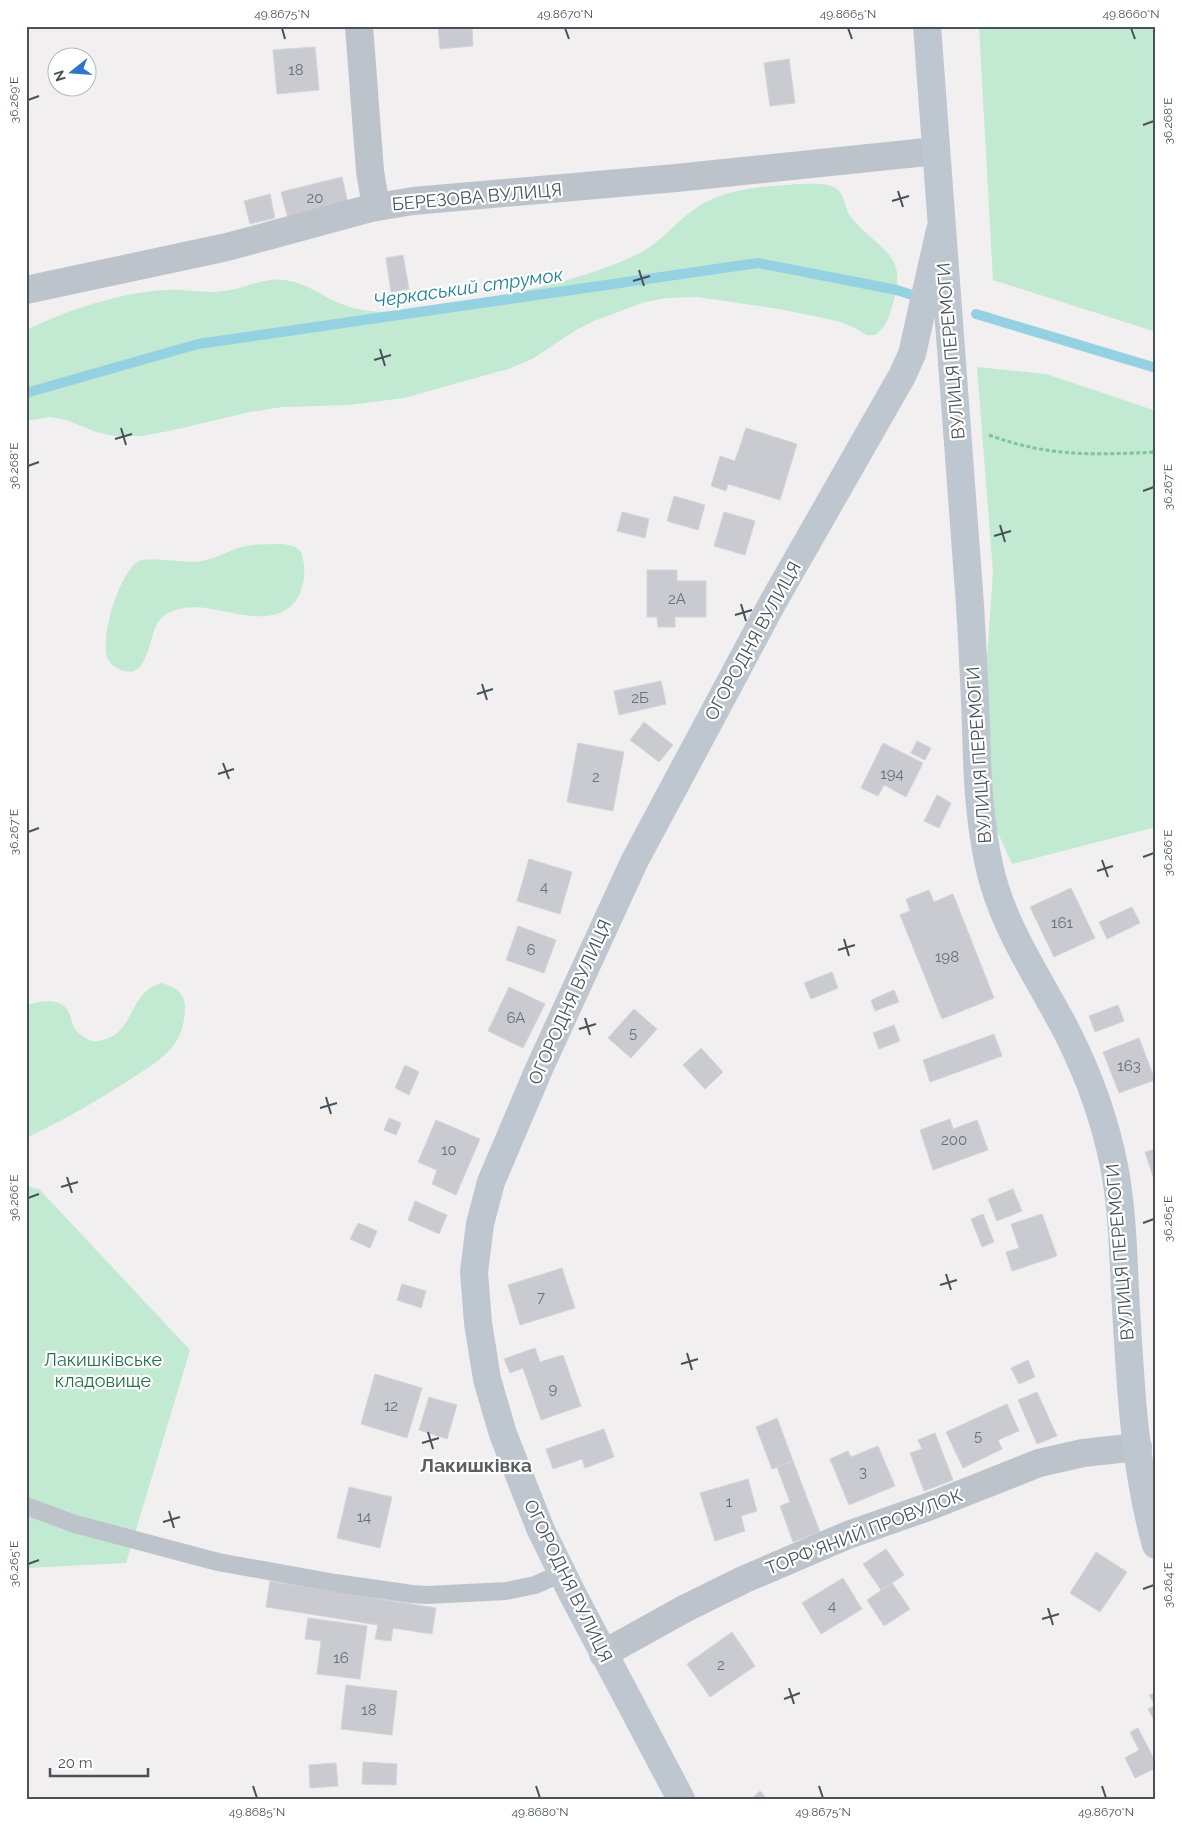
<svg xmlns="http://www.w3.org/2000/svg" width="1182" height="1825" viewBox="0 0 1182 1825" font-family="Raleway,sans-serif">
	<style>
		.green { fill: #c2e9d1 }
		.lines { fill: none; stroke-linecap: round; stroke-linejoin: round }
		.stream { stroke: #94d2e1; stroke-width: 10 }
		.building { fill: #c9cbd0; stroke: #d3d5d9 }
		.path { stroke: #7ec3a0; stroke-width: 3; stroke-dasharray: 4 2.5; stroke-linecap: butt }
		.lane { stroke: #bcc3ca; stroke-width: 18 }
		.street { stroke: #bcc3ca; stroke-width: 28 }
		.secondary { stroke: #bec7d0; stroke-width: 28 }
		.ticks { fill: none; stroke: #49525a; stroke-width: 2 }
		.labels { text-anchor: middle; stroke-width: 4.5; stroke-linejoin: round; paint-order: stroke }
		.number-label { font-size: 15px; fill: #697078 }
		.street-label { font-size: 18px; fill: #49525a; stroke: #fff }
		.park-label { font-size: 18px; fill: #227249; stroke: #fff }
		.water-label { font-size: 19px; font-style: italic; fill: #1e8098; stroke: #fff }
		.neighbourhood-label { font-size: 19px; font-weight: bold; fill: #5c5f62; stroke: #fff }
		.neatline { fill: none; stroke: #49525a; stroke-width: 2 }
		.ticks-label { font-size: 12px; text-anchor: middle; fill: #49525a }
	</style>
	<rect width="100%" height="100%" fill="#f1efef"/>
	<path class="green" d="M979 26H1156V332L993 280Z
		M797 184C809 184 825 182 835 188 846 194 844 209 851 217 878 251 909 252 893 303 889 316 887 327 875 335H867L851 326 837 321 785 310 698 297 667 298 645 302 594 321 576 330 532 359 508 369 404 398 349 405 282 407 250 412 169 431 142 436H115L96 432 67 420 50 417 26 421V330C68 310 121 292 167 290 186 289 205 294 224 291 244 289 264 277 284 280 307 283 323 297 344 305 370 315 401 312 428 308 497 297 570 285 634 256 658 245 672 226 692 211 722 188 761 187 797 184Z
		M977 367 1046 374 1156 411V827L1012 864 978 789 993 572Z
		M283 544C289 545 296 546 300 551 303 554 303 561 304 565 306 585 298 608 277 614 243 624 206 598 173 611 165 614 160 618 156 626 150 638 146 678 125 671 119 669 113 667 109 661 97 643 120 570 139 561 148 557 182 562 195 562 212 561 223 553 238 548 252 544 268 544 283 544Z
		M161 983C176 987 186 993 185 1011 184 1024 181 1036 173 1046 164 1058 149 1067 137 1075 102 1098 64 1120 26 1138V1005C42 1001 63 996 70 1015 73 1026 74 1031 84 1037 88 1040 93 1042 98 1041 136 1036 126 994 161 983Z
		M26 1186 39 1189 190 1350 126 1563 26 1568Z"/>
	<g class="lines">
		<path class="stream" d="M976 314 1156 368
			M26 393 198 344 758 263 897 290 918 297"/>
	</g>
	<path class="building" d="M438 26H472L473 46 440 49Z
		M315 47 319 90 277 94 273 50Z
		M789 59 795 103 770 106 764 63Z
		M342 177 348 204 288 219 281 192Z
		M270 194 275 218 250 224 244 201Z
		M403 255 409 289 391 292 386 258Z
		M746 428 797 444 780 500 728 484 726 491 711 486 720 456 735 461Z
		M674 496 705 505 698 530 667 521Z
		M622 512 649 519 645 538 617 531Z
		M724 512 755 521 745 555 714 546Z
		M647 570H677V581H706V617H675V627H658L657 617H647Z
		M661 681 666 704 619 715 614 691Z
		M644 722 673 745 659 762 630 740Z
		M917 741 931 748 925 760 911 753Z
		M578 743 624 752 613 811 567 802Z
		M883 743 923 763 906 797 884 785 878 796 861 788Z
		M937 795 951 803 939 828 924 821Z
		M529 859 572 872 560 914 517 901Z
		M1071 888 1095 938 1054 957 1030 907Z
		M929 890 934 902 953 894 994 998 942 1019 900 915 910 911 906 899Z
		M1132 907 1140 923 1107 939 1099 922Z
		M518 926 556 940 544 973 506 960Z
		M832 972 838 988 811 999 804 983Z
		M509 987 545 1004 523 1048 488 1031Z
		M894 990 899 1002 875 1011 871 1000Z
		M1118 1005 1124 1021 1095 1032 1089 1016Z
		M634 1009 657 1029 631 1058 608 1038Z
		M894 1025 900 1041 879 1049 873 1033Z
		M994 1034 1002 1056 930 1082 923 1060Z
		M1139 1038 1155 1080 1119 1093 1103 1052Z
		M701 1048 723 1072 705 1089 683 1065Z
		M405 1065 419 1072 409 1095 395 1088Z
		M389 1118 401 1123 396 1135 384 1130Z
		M950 1119 953 1129 977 1120 988 1150 933 1170 920 1130Z
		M436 1120 480 1139 456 1195 432 1184 437 1170 418 1162Z
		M1156 1149V1186L1145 1152Z
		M1013 1189 1022 1211 997 1221 988 1199Z
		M415 1201 447 1215 439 1234 408 1220Z
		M983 1214 994 1242 982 1247 971 1219Z
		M1042 1214 1057 1256 1012 1271 1006 1252 1019 1248 1011 1224Z
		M358 1223 377 1231 370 1248 350 1239Z
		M562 1268 575 1308 520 1325 508 1285Z
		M402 1284 426 1291 421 1308 397 1300Z
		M535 1348 540 1362 563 1355 581 1406 541 1420 523 1368 510 1373 504 1359Z
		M1028 1360 1035 1377 1019 1384 1011 1368Z
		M375 1374 422 1388 407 1438 361 1424Z
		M1037 1392 1057 1436 1037 1444 1018 1400Z
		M429 1397 457 1405 447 1439 419 1430Z
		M1007 1404 1019 1431 998 1440 1002 1449 963 1468 946 1432Z
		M777 1418 793 1461 772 1469 756 1427Z
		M604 1429 614 1457 585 1468 582 1459 553 1469 546 1449Z
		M935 1433 953 1480 924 1491 910 1453 922 1449 918 1440Z
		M878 1446 895 1486 849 1505 830 1459 848 1451 851 1457Z
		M793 1461 820 1532 793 1542 780 1506 790 1502 777 1467Z
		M748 1479 757 1511 741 1516 745 1531 715 1541 700 1493Z
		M349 1487 392 1497 380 1548 337 1538Z
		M886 1549 904 1575 881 1590 863 1564Z
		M1096 1552 1127 1572 1100 1612 1070 1593Z
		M843 1578 862 1609 821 1634 802 1603Z
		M270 1581 436 1608 432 1634 393 1628 391 1641 375 1639 378 1625 266 1607Z
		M892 1583 910 1609 884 1626 867 1600Z
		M308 1618 367 1626 360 1679 317 1674 321 1641 305 1639Z
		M732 1632 755 1666 710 1697 687 1664Z
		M346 1685 397 1691 392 1735 341 1729Z
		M1156 1692V1724L1148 1709 1155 1705 1149 1695Z
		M1138 1728 1156 1763V1768L1135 1778 1125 1758 1139 1750 1130 1732Z
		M363 1762 397 1764 396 1785 362 1784Z
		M336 1763 338 1786 310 1788 309 1765Z
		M760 1791 767 1799H751Z"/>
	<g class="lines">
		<path class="path" d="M989 435C1048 457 1094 455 1156 452"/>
		<path class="lane" d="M26 1506 75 1524 218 1562 335 1583 412 1594 427 1595 506 1591 535 1585 562 1573"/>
		<path class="street" d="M359 26 370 171 376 207
			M26 290 227 247 371 208 413 201 676 178 936 151
			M603 1654 686 1608 745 1579 848 1535 928 1507 1039 1463 1083 1453 1138 1447"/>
		<path class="secondary" d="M927 26C939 210 956 394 968 578 972 627 974 677 976 726 977 773 979 819 989 865 1002 927 1040 979 1068 1034 1089 1076 1105 1120 1114 1166 1122 1207 1123 1249 1125 1290 1130 1375 1133 1463 1156 1545
			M681 1799 573 1595 540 1528 503 1434 487 1379 478 1323 474 1272 480 1224 491 1182 539 1069 634 862 773 602 902 376 912 354 940 230"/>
	</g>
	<path class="ticks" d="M282 28 285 39M565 28 569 39M848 28 852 39M1131 28 1135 39M28 100 39 96M1143 125 1154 121M898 191 903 207M892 201 909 196M639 270 644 286M633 281 650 276M380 349 385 366M374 360 391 355M121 428 126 445M115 439 132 434M28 466 39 462M1143 491 1154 487M1000 525 1005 542M994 536 1011 531M741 604 746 621M735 615 752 610M482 684 487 700M477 694 493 689M223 763 229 779M218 774 234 769M28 832 39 828M1143 857 1154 853M1102 860 1108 877M1097 871 1113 866M844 939 849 956M838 950 855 945M585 1018 590 1035M579 1029 596 1024M326 1097 331 1114M320 1108 337 1103M67 1177 72 1193M61 1187 78 1182M28 1198 39 1194M1143 1223 1154 1219M946 1274 951 1290M940 1285 957 1280M687 1353 692 1370M681 1364 698 1359M428 1432 433 1449M422 1443 439 1438M169 1511 174 1528M163 1522 180 1517M28 1564 39 1560M1143 1589 1154 1585M1048 1608 1053 1625M1042 1619 1059 1614M789 1688 794 1704M784 1699 800 1693M253 1786 257 1798M536 1786 540 1798M819 1786 823 1798M1102 1786 1106 1798"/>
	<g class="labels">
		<g class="number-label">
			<text x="296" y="75">18</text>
			<text x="315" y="203">20</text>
			<text x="677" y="604">2А</text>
			<text x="640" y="703">2Б</text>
			<text x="892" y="779">194</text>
			<text x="596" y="782">2</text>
			<text x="544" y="892">4</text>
			<text x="1062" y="928">161</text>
			<text x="531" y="955">6</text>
			<text x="947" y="962">198</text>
			<text x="516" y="1023">6А</text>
			<text x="633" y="1038">5</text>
			<text x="1129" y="1071">163</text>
			<text x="954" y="1145">200</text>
			<text x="449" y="1155">10</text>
			<text x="541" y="1302">7</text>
			<text x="553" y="1394">9</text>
			<text x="391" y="1411">12</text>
			<text x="978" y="1441">5</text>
			<text x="863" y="1477">3</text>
			<text x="729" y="1507">1</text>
			<text x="364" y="1522">14</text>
			<text x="832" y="1611">4</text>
			<text x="341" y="1663">16</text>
			<text x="721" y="1670">2</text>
			<text x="369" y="1715">18</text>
		</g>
		<g class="street-label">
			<text transform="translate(477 197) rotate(-5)" y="6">БЕРЕЗОВА ВУЛИЦЯ</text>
			<text transform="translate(951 351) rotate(-95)" y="6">ВУЛИЦЯ ПЕРЕМОГИ</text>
			<text transform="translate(753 641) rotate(-61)" y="6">ОГОРОДНЯ ВУЛИЦЯ</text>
			<text transform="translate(979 755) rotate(-94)" y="6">ВУЛИЦЯ ПЕРЕМОГИ</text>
			<text transform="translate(570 1002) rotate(-66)" y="6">ОГОРОДНЯ ВУЛИЦЯ</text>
			<text transform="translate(1120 1252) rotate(-95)" y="6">ВУЛИЦЯ ПЕРЕМОГИ</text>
			<text transform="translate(864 1532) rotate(-21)" y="6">ТОРФ'ЯНИЙ ПРОВУЛОК</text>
			<text transform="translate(568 1581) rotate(64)" y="6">ОГОРОДНЯ ВУЛИЦЯ</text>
		</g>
		<g class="park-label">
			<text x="103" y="1366">Лакишківське<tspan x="103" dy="21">кладовище</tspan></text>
		</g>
		<g class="water-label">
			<text transform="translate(468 287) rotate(-8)" y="7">Черкаський струмок</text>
		</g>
		<g class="neighbourhood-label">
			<text x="476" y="1472">Лакишківка</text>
		</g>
	</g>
	<rect width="1182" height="1825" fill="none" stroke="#ffffff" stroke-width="55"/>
	<g transform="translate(72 72) rotate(253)"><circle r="24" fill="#ffffff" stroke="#b6babd"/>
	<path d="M0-4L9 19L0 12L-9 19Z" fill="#2f76ca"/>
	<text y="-8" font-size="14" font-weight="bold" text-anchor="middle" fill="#49525a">N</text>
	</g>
	<path d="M50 1768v8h98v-8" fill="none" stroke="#49525a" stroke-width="2.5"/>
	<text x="58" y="1768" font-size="15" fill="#49525a" stroke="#ffffff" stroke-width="4" paint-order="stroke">20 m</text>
	<rect x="28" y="28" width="1126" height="1770" class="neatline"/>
	<g class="ticks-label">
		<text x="282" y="18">49.8675°N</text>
		<text x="565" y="18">49.8670°N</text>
		<text x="848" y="18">49.8665°N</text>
		<text x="1131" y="18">49.8660°N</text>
		<text transform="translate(14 100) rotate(-90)" y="4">36.269°E</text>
		<text transform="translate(1168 121) rotate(-90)" y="4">36.268°E</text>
		<text transform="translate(14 466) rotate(-90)" y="4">36.268°E</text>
		<text transform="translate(1168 487) rotate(-90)" y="4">36.267°E</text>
		<text transform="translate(14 832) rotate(-90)" y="4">36.267°E</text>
		<text transform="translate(1168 853) rotate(-90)" y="4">36.266°E</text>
		<text transform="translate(14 1198) rotate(-90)" y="4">36.266°E</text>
		<text transform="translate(1168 1219) rotate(-90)" y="4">36.265°E</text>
		<text transform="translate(14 1564) rotate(-90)" y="4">36.265°E</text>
		<text transform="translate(1168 1585) rotate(-90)" y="4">36.264°E</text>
		<text x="257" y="1816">49.8685°N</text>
		<text x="540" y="1816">49.8680°N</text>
		<text x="823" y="1816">49.8675°N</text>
		<text x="1106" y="1816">49.8670°N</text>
	</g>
</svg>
